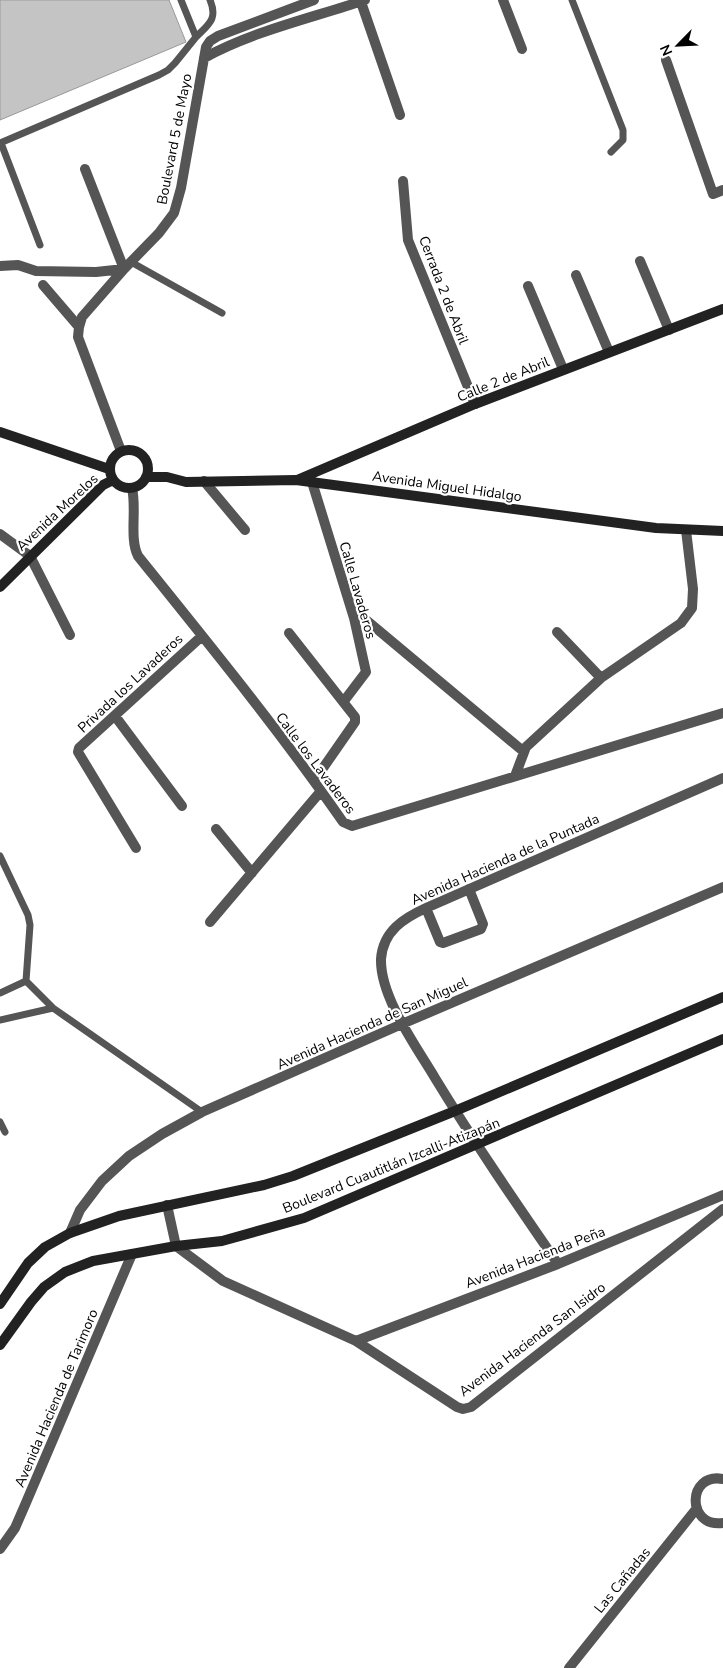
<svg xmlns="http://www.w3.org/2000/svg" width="723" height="1668" viewBox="0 0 723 1668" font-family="'Nunito Sans',sans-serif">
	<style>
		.building { fill: #c4c4c4; stroke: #999 }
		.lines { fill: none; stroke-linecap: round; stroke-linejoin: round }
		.lane { stroke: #555; stroke-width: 7 }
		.street { stroke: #555; stroke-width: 10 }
		.secondary { stroke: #222; stroke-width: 10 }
		.labels { text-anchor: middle; stroke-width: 4.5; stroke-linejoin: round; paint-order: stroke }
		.street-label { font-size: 14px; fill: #000; stroke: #fff }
	</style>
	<rect width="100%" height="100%" fill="#fff"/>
	<path class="building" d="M0 0H169L186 42 0 120Z"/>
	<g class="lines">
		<path class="lane" d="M572 0 623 130V140L611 152
			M196 37C209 24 218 19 210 0
			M0 143 159 75 168 70 175 63 196 37 181 0
			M1 143 40 245
			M131 262 222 313
			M0 856 28 915 30 925 26 981 53 1008 202 1112
			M0 993 26 981
			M0 1020 53 1008
			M0 1122 5 1132"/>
		<path class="street" d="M503 0 522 49
			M361 2 400 115
			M204 58C253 31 312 18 365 0
			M666 60 713 194 723 190
			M403 181 408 240 475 404
			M640 261 669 330
			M0 266 18 265 36 271 96 272 124 269 85 169
			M576 275 609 352
			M43 285 79 327
			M528 286 563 369
			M121 451 78 337 79 327 82 317 124 269 159 233 174 213 181 188 206 47 210 41 218 36 314 0
			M204 481 245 530
			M312 482 354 618 366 672 344 701
			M132 488C137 509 129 538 138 556 208 643 279 730 343 822L352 826 723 713
			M0 534 30 556 70 635
			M359 614 523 751
			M557 632 601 678
			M289 633 355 717V722L314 781
			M115 716 182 806
			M515 776 526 747 601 678 681 623 692 608 693 589 686 530
			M216 829 252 873
			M136 848 78 752 79 748 202 636
			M426 908 440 942 443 943 481 929 483 924 469 889
			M210 922 321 791
			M167 1205 176 1246 223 1281 356 1341 457 1407 463 1409 471 1407 723 1209
			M70 1233 80 1210 102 1181 129 1156 162 1134 202 1112 402 1024 723 887
			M558 1264C516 1203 474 1142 435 1078 416 1046 380 997 381 959 383 931 404 918 426 908L723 778
			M356 1341 558 1264 723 1195
			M723 1479C687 1472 686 1528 723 1523
			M0 1549 15 1528 25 1505 132 1254
			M569 1668 697 1508"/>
		<path class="secondary" d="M0 432 109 469
			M110 469a19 19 0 1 1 38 0a19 19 0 1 1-38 0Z
			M146 477H167L186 482 296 480 656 528 723 531
			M297 480 475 404 723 309
			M0 587 103 485 113 480
			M0 1304 28 1263 45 1247 70 1233 119 1216 264 1185 293 1176 455 1111 723 997
			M0 1345 31 1302 44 1287 65 1272 93 1261 176 1246 222 1241 304 1218 723 1039"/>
	</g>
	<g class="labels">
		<g class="street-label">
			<text transform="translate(174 139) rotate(-79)" y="5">Boulevard 5 de Mayo</text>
			<text transform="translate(444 290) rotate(69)" y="5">Cerrada 2 de Abril</text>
			<text transform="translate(503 379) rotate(-22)" y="5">Calle 2 de Abril</text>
			<text transform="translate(447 486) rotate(8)" y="5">Avenida Miguel Hidalgo</text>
			<text transform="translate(57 512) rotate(-43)" y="5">Avenida Morelos</text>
			<text transform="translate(358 590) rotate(74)" y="5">Calle Lavaderos</text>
			<text transform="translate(130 683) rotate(-43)" y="5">Privada los Lavaderos</text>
			<text transform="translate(316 763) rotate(53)" y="5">Calle los Lavaderos</text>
			<text transform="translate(505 859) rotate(-24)" y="5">Avenida Hacienda de la Puntada</text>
			<text transform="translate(372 1023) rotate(-24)" y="5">Avenida Hacienda de San Miguel</text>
			<text transform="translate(391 1165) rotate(-22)" y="5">Boulevard Cuautitlán Izcalli-Atizapán</text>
			<text transform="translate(535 1257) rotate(-21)" y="5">Avenida Hacienda Peña</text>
			<text transform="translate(532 1339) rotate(-37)" y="5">Avenida Hacienda San Isidro</text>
			<text transform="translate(56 1398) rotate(-67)" y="5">Avenida Hacienda de Tarimoro</text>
			<text transform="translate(622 1580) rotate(-51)" y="5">Las Cañadas</text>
		</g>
	</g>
	<g transform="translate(678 45) rotate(246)" stroke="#ffffff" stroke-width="4" paint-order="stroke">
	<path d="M0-4L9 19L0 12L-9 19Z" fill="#000000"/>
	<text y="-8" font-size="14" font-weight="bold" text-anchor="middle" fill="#000000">N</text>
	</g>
</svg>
